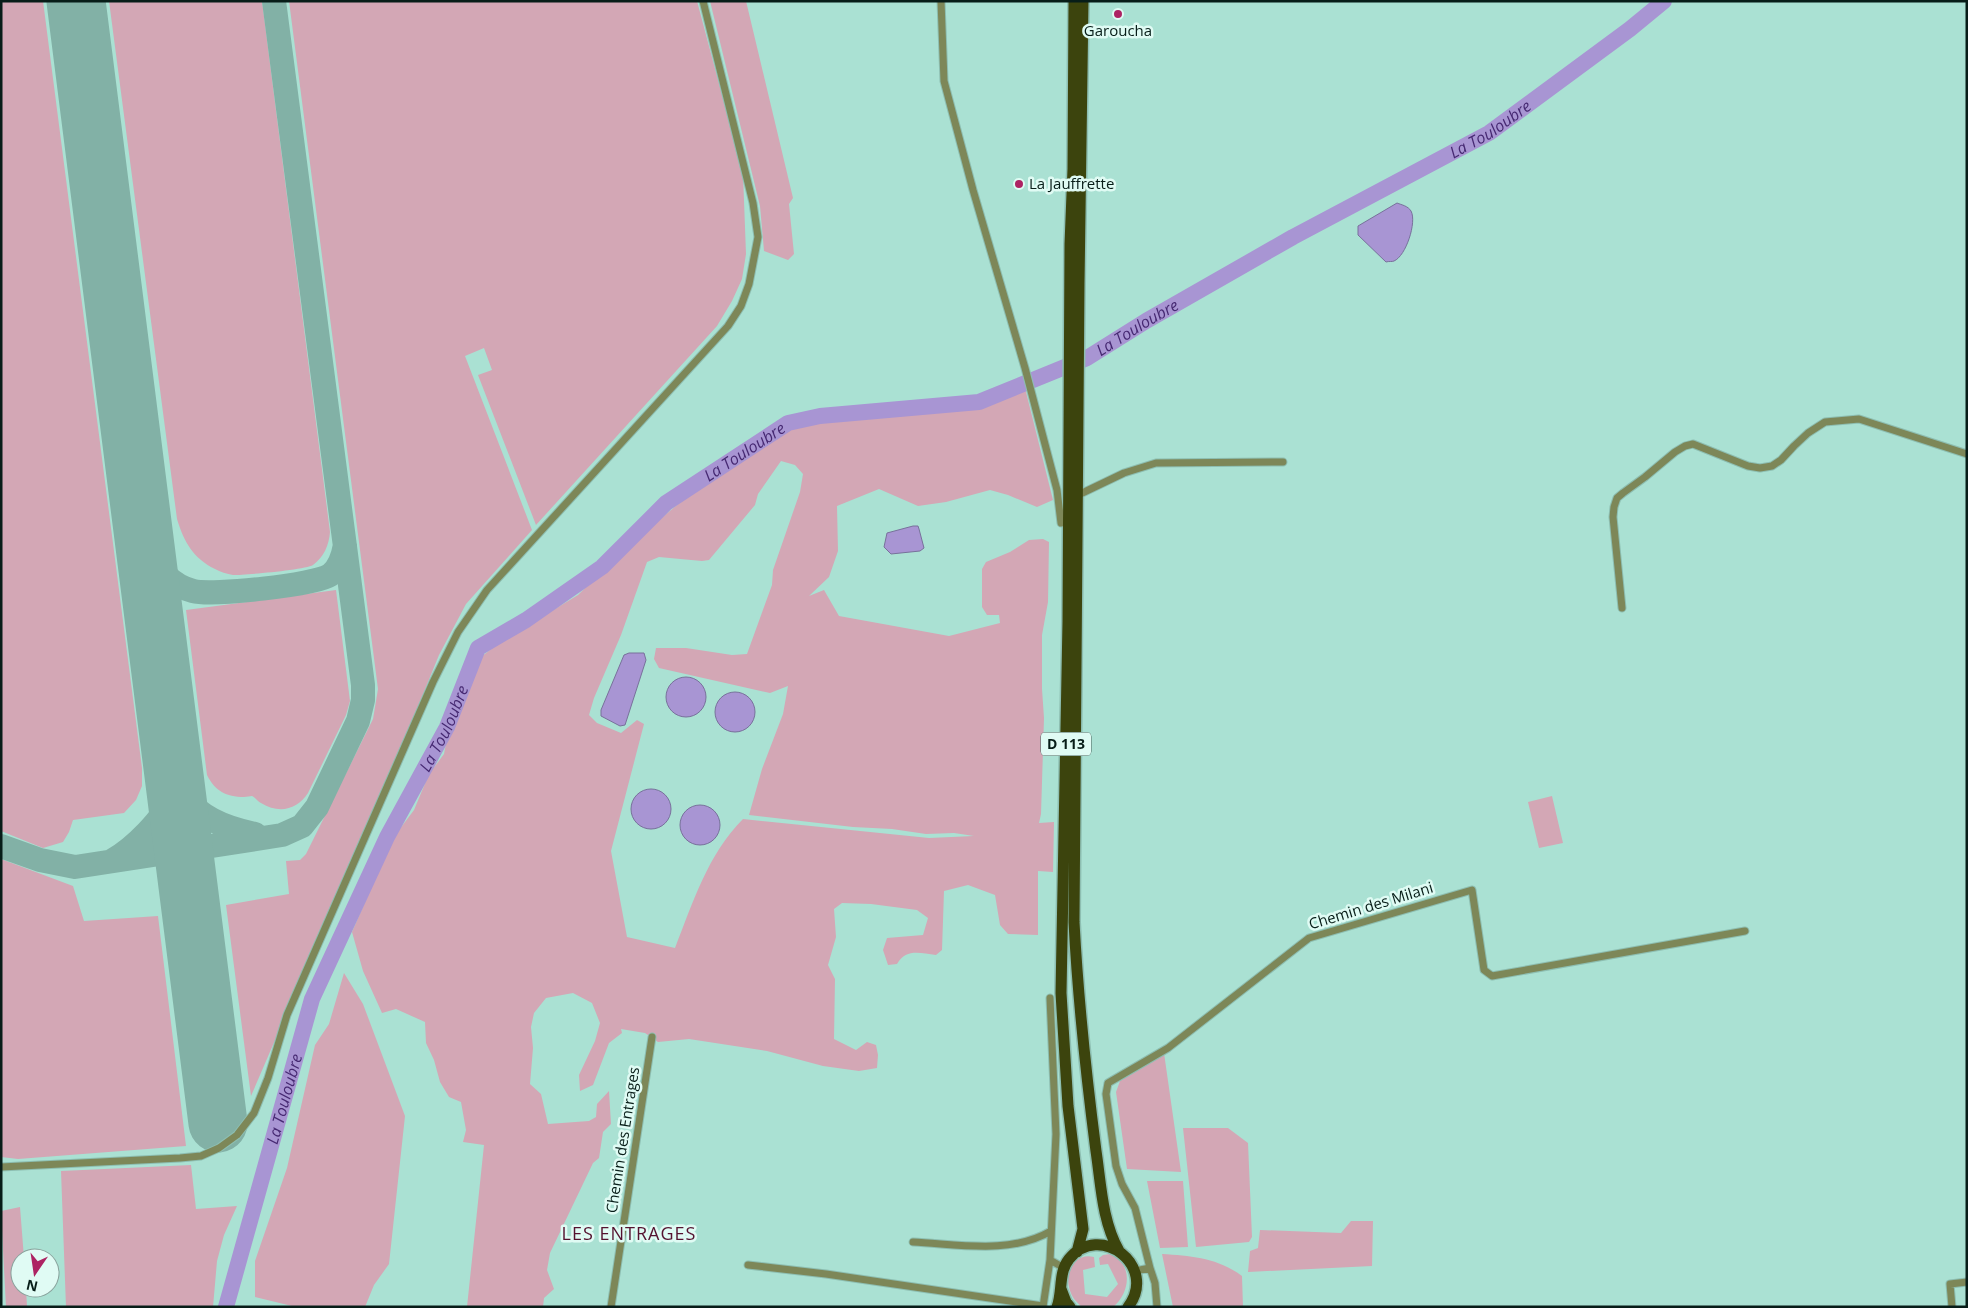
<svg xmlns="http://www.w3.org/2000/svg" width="1968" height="1308" viewBox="0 0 1968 1308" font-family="'Open Sans',sans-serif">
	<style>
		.green { fill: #d3a7b5; fill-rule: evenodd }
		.water { fill: #a895d3; stroke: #78719b }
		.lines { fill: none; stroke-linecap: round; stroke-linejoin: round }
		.river { stroke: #a895d3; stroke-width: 16 }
		.taxiway { stroke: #82b1a6; stroke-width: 24 }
		.runway { stroke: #82b1a6; stroke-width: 59 }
		.minor-casing { stroke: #8dbeb1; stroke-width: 9 }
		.primary-casing { stroke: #8dbeb1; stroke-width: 14 }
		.minor { stroke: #7d8758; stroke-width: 7 }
		.primary { stroke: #3c440d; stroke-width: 11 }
		.poi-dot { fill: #ad2363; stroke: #e0fbf4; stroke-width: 2 }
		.labels { text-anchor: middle; stroke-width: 5; stroke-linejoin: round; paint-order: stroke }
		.shield { fill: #e0fbf4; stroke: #48605a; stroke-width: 1 }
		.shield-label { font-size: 14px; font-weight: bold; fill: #071d18 }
		.poi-label { font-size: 15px; fill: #071d18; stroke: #e0fbf4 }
		.street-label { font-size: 15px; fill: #071d18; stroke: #e0fbf4 }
		.water-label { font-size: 16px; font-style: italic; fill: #462972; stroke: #e0fbf4 }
		.quarter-label { font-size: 18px; letter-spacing: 1px; fill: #54122f; stroke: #e0fbf4 }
	</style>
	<rect width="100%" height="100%" fill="#aae1d3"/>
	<path class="green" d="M1 1H43L142 768V786L136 800 124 813 73 820 69 832 63 842 43 848 1 831Z
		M109 1H262L330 532C329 545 324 557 313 565 305 570 245 575 233 575 227 574 220 572 215 569 193 558 184 542 177 519Z
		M289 1H697L743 174 746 254 742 279 732 301 717 326 536 525 478 375 492 370 484 348 465 356 532 530 466 604 439 655 408 731 251 1096 226 905 289 894 286 861 300 860 306 854 373 719 378 689Z
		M710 1H746L793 198 789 204 794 254 788 260 764 251 760 206Z
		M1025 388 1053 500 1037 507 1008 495 990 490 946 502 918 506 879 489 837 506 838 551 829 577 809 596 824 590 839 616 949 636 1000 623 999 615H987L982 607V569L986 562 1010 552 1029 540 1043 539 1049 542 1048 602 1042 635V689L1044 718 1041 814 1039 823 1054 822 1053 872 1038 871V935L1008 934 1000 925 995 895 968 885 944 891 942 950 936 955C920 953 906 948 897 964L888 965 883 950 887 938 923 935 928 918 917 910 871 904 842 903 834 909 836 937 828 965 835 979 834 1039 856 1050 867 1042 876 1045 878 1055 877 1068 859 1071 823 1066 767 1051 689 1039 658 1042 645 1033 621 1029 622 1033 609 1043 593 1085 580 1091 579 1075 595 1041 600 1023 592 1003 573 993 546 998 534 1013 531 1027 533 1048 530 1084 541 1094 548 1124 589 1121 596 1117 597 1104 609 1091 611 1124 603 1132 599 1158 593 1163 550 1253 547 1270 554 1289 544 1298 543 1307H467L484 1145 463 1142 466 1130 461 1102 449 1097 440 1082 434 1060 426 1043 425 1022 396 1009 382 1013 363 971 352 932 393 838 414 810 429 774 444 754 447 738 481 657 499 643 578 595 627 547 677 505 739 458 796 426 883 414H918L984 408ZM781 461 795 465 803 474 800 492 773 570 772 585 747 654 732 655 686 648H656L654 659 659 668 770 693 788 686 783 714 762 769 749 815 853 827 892 829 926 834 954 833 974 836 929 838 743 819C708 854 693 902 675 948L627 937 611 851 644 724 637 720 621 733 597 723 589 715 594 698 621 635 647 562 659 557 702 561 709 560 755 505 758 494Z
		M336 590 350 701 346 715 308 793C297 810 279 814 261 803 258 802 255 797 252 796 250 796 247 797 244 797 226 797 215 791 207 775L186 610Z
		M1552 796 1563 843 1539 848 1528 802Z
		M1 859 73 886 84 921 158 916 186 1146 18 1159 1 1157Z
		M344 973 363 1004 405 1116 389 1264 374 1285 365 1307H296L255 1297V1261L287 1168 315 1045 329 1024Z
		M1164 1053 1181 1172 1127 1169 1116 1092 1120 1081Z
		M1183 1128H1228L1248 1143 1252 1237 1249 1242 1196 1247Z
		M191 1165 196 1209 237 1206 224 1235 217 1261 213 1307H66L61 1171Z
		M1147 1181H1183L1188 1247 1160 1248Z
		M20 1207 24 1258H20V1288H26L27 1307H6L1 1211Z
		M1351 1221H1373L1372 1266 1248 1272 1250 1251 1258 1248 1260 1230 1341 1233Z
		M1110 1254C1134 1264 1130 1293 1113 1307H1082C1075 1301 1071 1296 1069 1287 1065 1271 1076 1252 1094 1257L1095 1267 1083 1270 1085 1294 1107 1297 1118 1284 1108 1264 1100 1265 1099 1258 1103 1255Z
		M1162 1254C1192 1256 1218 1258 1242 1276L1243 1307H1173Z"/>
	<path class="water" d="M1397 203C1402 205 1408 206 1411 211 1417 222 1406 256 1394 261 1392 262 1389 261 1386 262L1358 235V226Z
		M913 526H918L919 529 924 548 920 551 891 554 884 547 887 533Z
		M629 653H644L646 660 625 725 620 726 601 716V710L624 655Z
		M666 697a20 20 0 1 1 40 0a20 20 0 1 1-40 0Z
		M715 712a20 20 0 1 1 40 0a20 20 0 1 1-40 0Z
		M631 809a20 20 0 1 1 40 0a20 20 0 1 1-40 0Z
		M680 825a20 20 0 1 1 40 0a20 20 0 1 1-40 0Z"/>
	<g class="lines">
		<path class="river" id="s1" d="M226 1307 312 999 387 837 447 727 478 648 526 620 602 567 666 503 788 423 820 416 979 402 1087 358 1146 321 1293 237 1489 133 1630 29 1664 1"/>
		<path class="taxiway" d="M145 545C155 566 169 585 193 591 212 596 315 585 330 575 340 568 343 556 345 545
			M175 776C179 783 182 791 186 797 201 820 230 829 255 834
			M1 846 40 860 75 867 282 835 302 826 317 807 358 721 363 700V685L274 1
			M113 860C133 849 165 818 172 796 174 790 174 782 175 776"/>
		<path class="runway" d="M76 1 218 1123"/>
		<g class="minor-casing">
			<path id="minor" d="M941 1 944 81 973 190 1025 368 1057 490 1061 523 1071 522
				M1076 496 1124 473 1156 463 1283 462
				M1622 608 1613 517 1614 507 1617 498 1623 493 1645 477 1675 452 1685 446 1693 444 1748 466 1760 468 1772 466 1781 460 1794 446 1808 433 1825 422 1859 419 1967 454
				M1050 998 1056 1134 1050 1260 1064 1268
				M1 1167 180 1158 201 1156 219 1148 237 1135 254 1113 268 1078 287 1015 433 682 458 632 487 590 728 326 741 306 749 284 758 237 753 203 703 1
				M913 1242C958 1244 1010 1255 1051 1231
				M748 1265 826 1274 1043 1306
				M1150 1268 1135 1208 1122 1184 1116 1166 1106 1094 1108 1083 1168 1048 1309 938 1472 890 1484 970 1492 976 1745 931
				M1135 1271 1150 1268 1155 1283 1157 1307
				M611 1307 652 1037
				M1043 1307 1050 1260
				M1952 1307 1950 1284 1967 1282"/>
		</g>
		<g class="primary-casing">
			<path id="primary" d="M1074 1 1073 169 1070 244 1068 621 1061 993 1068 1106 1083 1229 1077 1252
				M1083 1 1079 284 1074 922C1078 999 1086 1074 1096 1151 1101 1184 1102 1221 1119 1251
				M1061 1289 1066 1302 1070 1307
				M1057 1307C1063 1291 1058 1273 1069 1259 1099 1221 1159 1266 1128 1307"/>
		</g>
		<use href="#minor" class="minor"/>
		<use href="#primary" class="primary"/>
	</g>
	<g class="poi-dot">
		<circle cx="1118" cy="14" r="5"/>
		<circle cx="1019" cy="184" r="5"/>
	</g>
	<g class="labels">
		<rect class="shield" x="1041" y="732.5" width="50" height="23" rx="4"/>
		<g class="shield-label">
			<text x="1066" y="749">D 113</text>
		</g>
		<g class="poi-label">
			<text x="1118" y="36">Garoucha</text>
			<text x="1029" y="189" text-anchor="start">La Jauffrette</text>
		</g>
		<g class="street-label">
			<text transform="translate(1371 906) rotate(-17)" y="5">Chemin des Milani</text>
			<text transform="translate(623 1140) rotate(-81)" y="5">Chemin des Entrages</text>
		</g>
		<g class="water-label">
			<text dy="6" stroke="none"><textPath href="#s1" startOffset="1866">La Touloubre</textPath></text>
			<text dy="6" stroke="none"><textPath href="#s1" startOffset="1461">La Touloubre</textPath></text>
			<text dy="6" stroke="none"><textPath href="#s1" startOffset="1041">La Touloubre</textPath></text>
			<text dy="6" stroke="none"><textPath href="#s1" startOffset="621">La Touloubre</textPath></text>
			<text dy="6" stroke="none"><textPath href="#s1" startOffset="216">La Touloubre</textPath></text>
		</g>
		<g class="quarter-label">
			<text x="629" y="1240">LES ENTRAGES</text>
		</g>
	</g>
	<rect width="1968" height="1308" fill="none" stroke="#071d18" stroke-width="5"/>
	<g transform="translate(35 1273) rotate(193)"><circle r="24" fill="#e0fbf4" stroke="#89a29c"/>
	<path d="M0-4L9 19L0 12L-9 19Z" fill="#ad2363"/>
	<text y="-8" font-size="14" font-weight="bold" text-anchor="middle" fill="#071d18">N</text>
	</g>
</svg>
